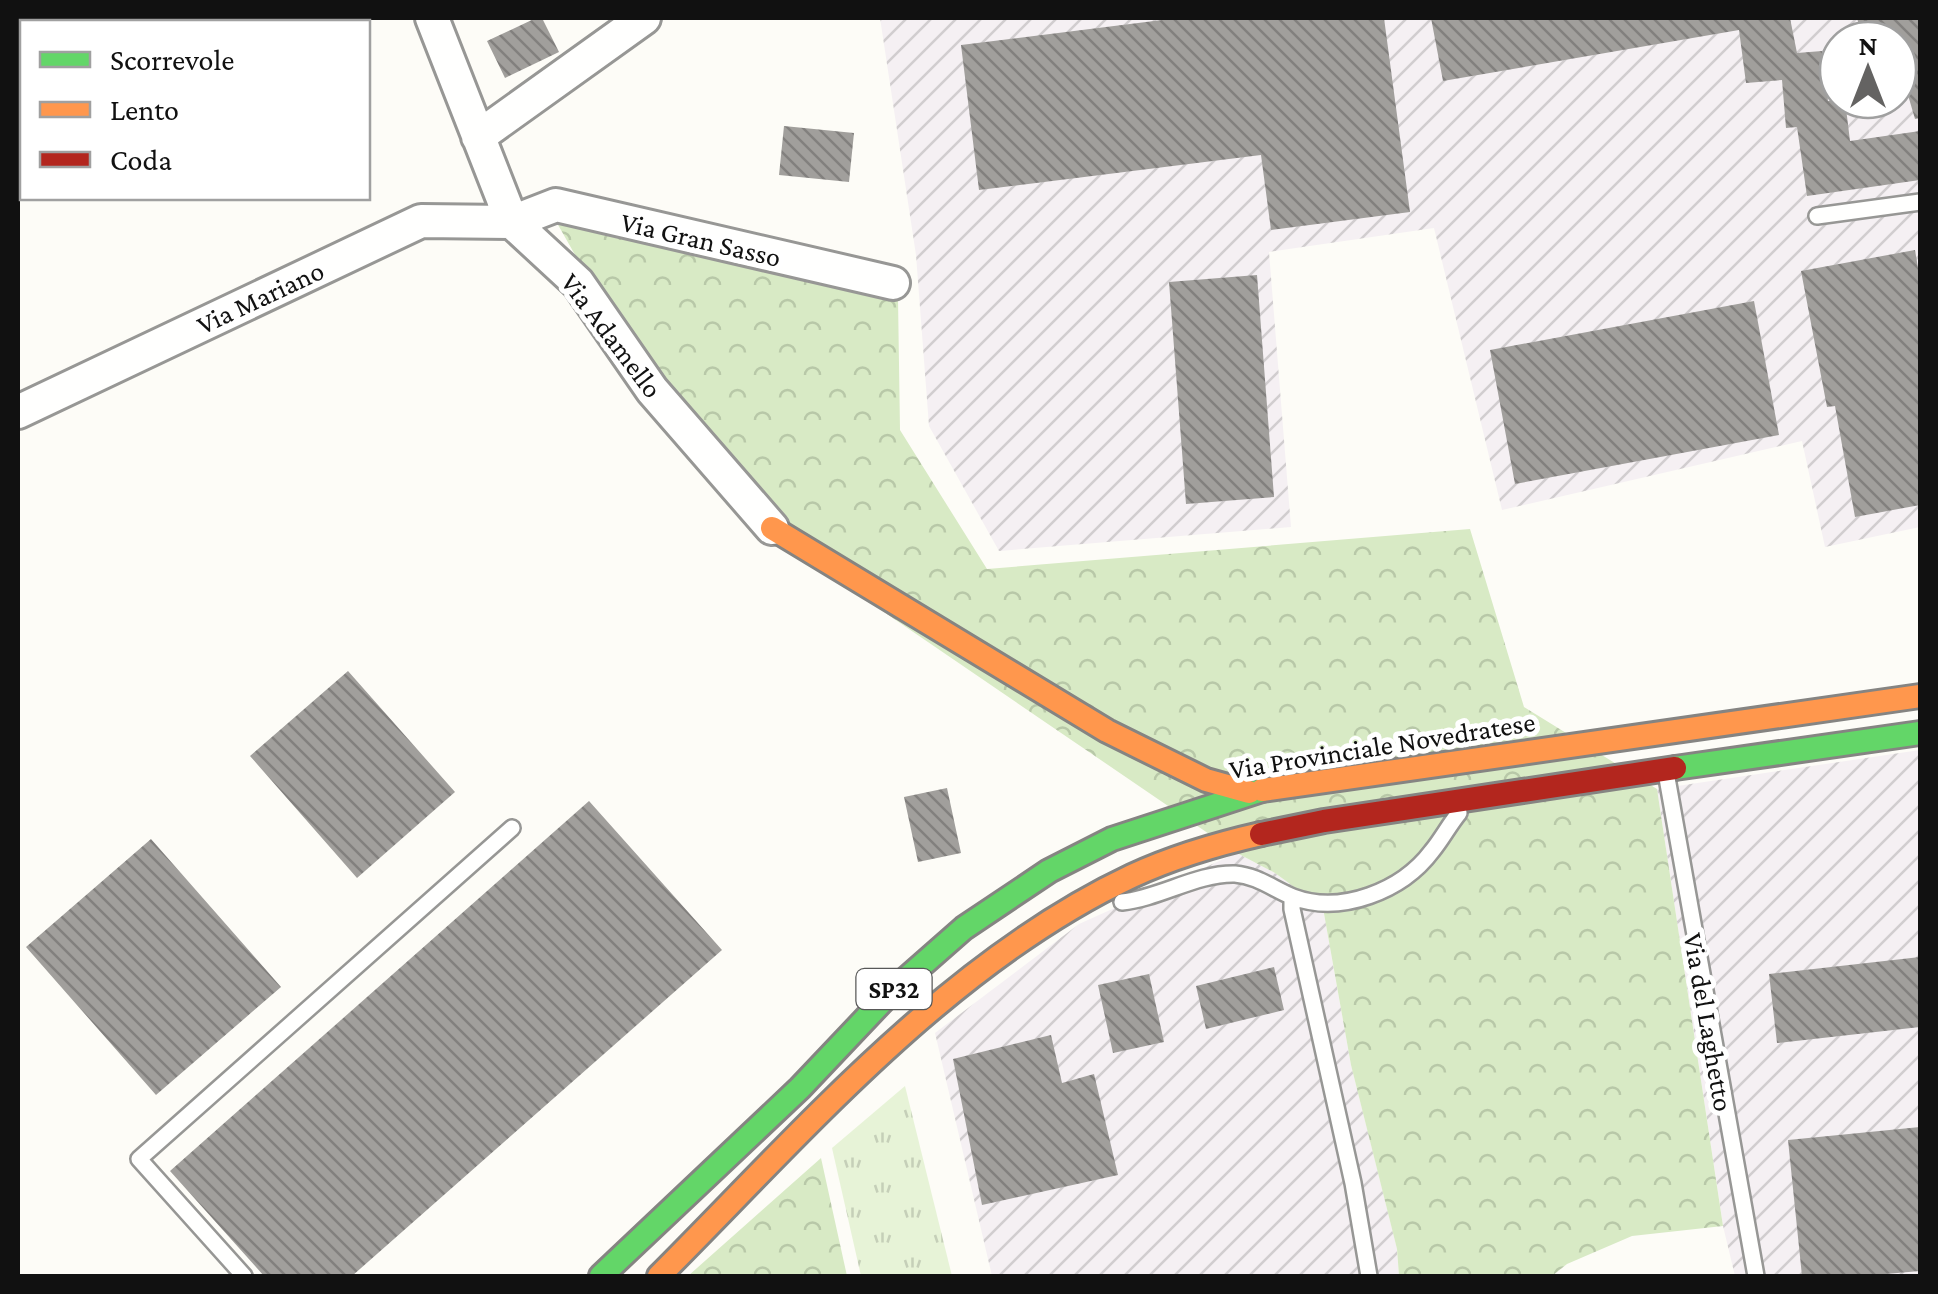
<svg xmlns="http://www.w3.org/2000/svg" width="1938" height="1294" viewBox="0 0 1938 1294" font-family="'Crimson Pro',serif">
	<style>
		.industrial { fill: url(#industrial-furrows); fill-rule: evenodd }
		.grass { fill: url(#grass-tufts) }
		.forest { fill: url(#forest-crowns) }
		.building { fill: url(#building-back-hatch) }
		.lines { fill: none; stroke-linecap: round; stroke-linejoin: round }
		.lane-casing { stroke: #979795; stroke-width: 20 }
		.street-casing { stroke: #979795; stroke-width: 38 }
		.fast-casing { stroke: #858482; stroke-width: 28 }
		.slow-casing { stroke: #858482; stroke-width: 28 }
		.jam-casing { stroke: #858482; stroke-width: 28 }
		.lane { stroke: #fffffe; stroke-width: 15 }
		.street { stroke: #fffffe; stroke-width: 32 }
		.fast { stroke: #63d668; stroke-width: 22 }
		.slow { stroke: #ff974d; stroke-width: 22 }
		.jam { stroke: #b3261e; stroke-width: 22 }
		.labels { text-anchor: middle; stroke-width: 10; stroke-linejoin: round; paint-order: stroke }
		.shield { fill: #fff; stroke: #585858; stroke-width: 2.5 }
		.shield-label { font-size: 25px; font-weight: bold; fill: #111 }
		.street-label { font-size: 28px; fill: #111; stroke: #fff }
	</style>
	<defs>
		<pattern id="industrial-furrows" width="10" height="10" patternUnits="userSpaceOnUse" patternTransform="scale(2.5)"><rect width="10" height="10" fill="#f5f0f3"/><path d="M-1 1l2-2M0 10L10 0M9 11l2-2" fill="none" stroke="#d1cdcf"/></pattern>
		<pattern id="grass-tufts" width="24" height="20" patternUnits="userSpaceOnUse" patternTransform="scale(2.5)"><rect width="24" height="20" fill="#e7f3d7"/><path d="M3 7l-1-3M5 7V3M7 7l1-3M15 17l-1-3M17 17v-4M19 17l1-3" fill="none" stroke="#c5cfb8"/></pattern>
		<pattern id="forest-crowns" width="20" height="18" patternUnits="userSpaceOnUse" patternTransform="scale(2.5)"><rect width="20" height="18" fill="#d8eac5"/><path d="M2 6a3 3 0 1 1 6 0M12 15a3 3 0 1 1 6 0" fill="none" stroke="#b8c8a8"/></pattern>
		<pattern id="building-back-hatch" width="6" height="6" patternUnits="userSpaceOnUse" patternTransform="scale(2.5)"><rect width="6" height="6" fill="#a19f9c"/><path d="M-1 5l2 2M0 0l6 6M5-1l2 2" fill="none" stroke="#82807e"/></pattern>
	</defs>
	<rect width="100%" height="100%" fill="#fdfcf7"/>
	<path class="industrial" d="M880 18H1920V527L1825 547 1802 441 1502 510 1434 228 1269 252 1291 527 999 551 929 426 916 255ZM1838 40H1898V100H1838Z
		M1920 750V1276H1735L1723 1226 1657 789Z
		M1237 853 1275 873 1323 908 1351 1065 1397 1249 1399 1276H992L935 1033 1079 924Z"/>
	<path class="grass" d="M905 1086 952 1276H861L832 1148Z"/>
	<path class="forest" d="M553 216 898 298 900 430 987 569 1470 529 1524 707 1657 789 1723 1226 1632 1236 1567 1264 1552 1276H1399L1397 1249 1351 1065 1323 908 1275 873 1237 853 755 524 574 253Z
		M821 1158 847 1276H688Z"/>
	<path class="building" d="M536 18H542L559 52 505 78 487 41Z
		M1178 18H1384L1410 212 1271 230 1261 155 979 190 961 45Z
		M1431 18H1790L1797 53 1822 51 1828 101 1845 100 1850 141 1920 131V180L1807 196 1797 127 1786 128 1782 80 1746 83 1739 30 1443 81Z
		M1857 18H1920V118L1915 119 1903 78 1898 80V40H1863Z
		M784 126 854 133 849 182 779 175Z
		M1915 250 1920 280V505L1855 517 1835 406 1827 407 1801 271Z
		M1257 275 1274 497 1186 504 1169 282Z
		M1754 301 1779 435 1515 484 1490 350Z
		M348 671 455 792 357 878 250 756Z
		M947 788 961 853 918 862 904 797Z
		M589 801 722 950 352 1276H264L170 1171Z
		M151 839 281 987 156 1095 26 947Z
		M1920 957V1027L1777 1043 1769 974Z
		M1274 967 1284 1010 1206 1029 1196 986Z
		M1149 974 1164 1042 1113 1053 1098 985Z
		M1051 1035 1062 1083 1094 1074 1118 1175 982 1205 953 1059Z
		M1920 1127V1271L1863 1276H1802L1788 1140Z"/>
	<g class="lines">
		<g class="lane-casing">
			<path id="lane" d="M1817 216 1920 202
				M1667 778 1756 1276
				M1292 897V909L1353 1183 1369 1276
				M1122 902C1160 898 1197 873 1235 874 1258 876 1273 889 1293 897 1341 915 1402 891 1432 851 1442 839 1449 825 1459 813
				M244 1276 139 1159 512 828"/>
		</g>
		<g class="street-casing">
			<path id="street" d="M432 18 512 222 578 283 652 390 772 528
				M478 137 644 18
				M18 412 421 221 512 222 556 205 893 283"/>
		</g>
		<g class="fast-casing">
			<path id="fast" d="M1675 768 1920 733
				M601 1276 800 1088 890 993 964 928 1049 871 1112 839 1262 790"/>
		</g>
		<g class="slow-casing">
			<path id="slow" d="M772 528 1107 731 1206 780 1249 792
				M1262 790 1920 696
				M659 1276C801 1134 947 963 1132 876 1173 857 1217 844 1261 834"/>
		</g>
		<g class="jam-casing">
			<path id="jam" d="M1261 834 1324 821 1675 768"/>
		</g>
		<use href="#lane" class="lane"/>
		<use href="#street" class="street"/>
		<use href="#fast" class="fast"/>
		<use href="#slow" class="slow"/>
		<use href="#jam" class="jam"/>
	</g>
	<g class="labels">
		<rect class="shield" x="856.5" y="969" width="75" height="40" rx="8"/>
		<g class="shield-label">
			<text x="894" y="998">SP32</text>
		</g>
		<g class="street-label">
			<text transform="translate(701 239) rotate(13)" y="10">Via Gran Sasso</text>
			<text transform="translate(260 297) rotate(-25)" y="10">Via Mariano</text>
			<text transform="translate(612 335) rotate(53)" y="10">Via Adamello</text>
			<text transform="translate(1382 745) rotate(-9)" y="10">Via Provinciale Novedratese</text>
			<text transform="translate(1709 1022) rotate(80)" y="10">Via del Laghetto</text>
		</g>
	</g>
	<rect width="1938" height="1294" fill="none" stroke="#111111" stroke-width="40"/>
	<rect x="20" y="20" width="350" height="180" fill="#ffffff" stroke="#a0a0a0" stroke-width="2.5"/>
	<rect x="40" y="52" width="50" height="15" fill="#63d668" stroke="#a0a0a0" stroke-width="2.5"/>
	<text x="110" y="70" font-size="30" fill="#111111">Scorrevole</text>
	<rect x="40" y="102" width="50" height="15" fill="#ff974d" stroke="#a0a0a0" stroke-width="2.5"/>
	<text x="110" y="120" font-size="30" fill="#111111">Lento</text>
	<rect x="40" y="152" width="50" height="15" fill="#b3261e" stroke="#a0a0a0" stroke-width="2.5"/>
	<text x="110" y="170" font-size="30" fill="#111111">Coda</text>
	<g transform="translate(1868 70)"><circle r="48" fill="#ffffff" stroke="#a0a0a0" stroke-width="2.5"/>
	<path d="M0-8L18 38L0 25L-18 38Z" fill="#646362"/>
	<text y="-15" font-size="28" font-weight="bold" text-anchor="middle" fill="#111111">N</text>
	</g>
</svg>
